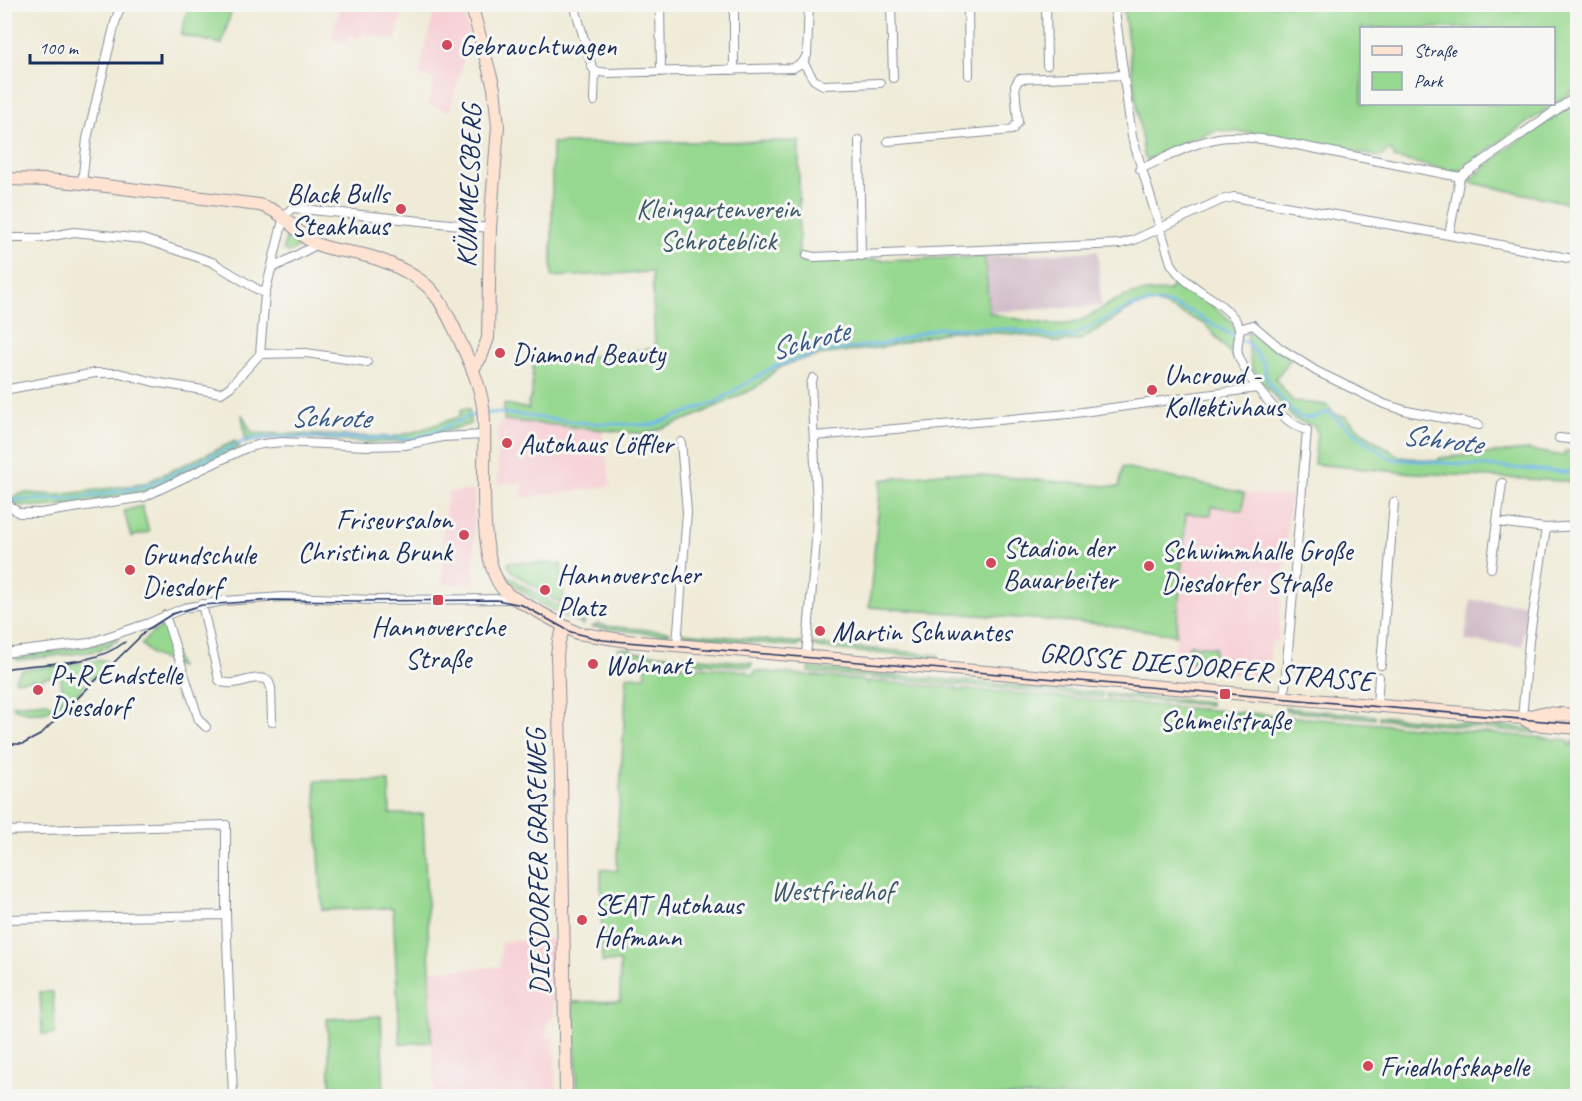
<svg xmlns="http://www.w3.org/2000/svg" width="1582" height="1101" viewBox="0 0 1582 1101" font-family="Caveat,sans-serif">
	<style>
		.built { fill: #f7cfd5 }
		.industrial { fill: #d2bdc8 }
		.green { fill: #96d88f; stroke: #588476; stroke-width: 1.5; fill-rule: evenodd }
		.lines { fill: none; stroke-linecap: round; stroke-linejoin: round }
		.stream { stroke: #73b8ea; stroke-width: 3 }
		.minor-casing { stroke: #868d9a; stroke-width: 10 }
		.secondary-casing { stroke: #868d9a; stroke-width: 14 }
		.minor { stroke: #fff; stroke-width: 8 }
		.secondary { stroke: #fee3d2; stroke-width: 12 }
		.tram { stroke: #1b2f5e; stroke-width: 1.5 }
		.poi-dot { fill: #d1495b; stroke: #f6f6f2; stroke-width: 2 }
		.labels { text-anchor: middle; stroke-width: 6; stroke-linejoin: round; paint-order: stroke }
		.poi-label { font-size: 28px; fill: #1b2f5e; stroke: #f6f6f2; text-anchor: start }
		.street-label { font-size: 28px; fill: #1b2f5e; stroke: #f6f6f2 }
		.park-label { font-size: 28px; fill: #3a596a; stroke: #f6f6f2 }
		.water-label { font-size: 30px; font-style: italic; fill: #355888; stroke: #f6f6f2 }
	</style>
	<rect width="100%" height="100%" fill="#f6f6f2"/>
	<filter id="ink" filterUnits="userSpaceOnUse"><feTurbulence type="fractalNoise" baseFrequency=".0167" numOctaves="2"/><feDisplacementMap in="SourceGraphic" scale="12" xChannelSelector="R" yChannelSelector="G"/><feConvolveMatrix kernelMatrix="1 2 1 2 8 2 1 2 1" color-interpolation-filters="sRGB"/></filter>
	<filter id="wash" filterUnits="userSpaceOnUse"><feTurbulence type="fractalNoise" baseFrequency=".008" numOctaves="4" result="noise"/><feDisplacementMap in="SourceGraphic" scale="24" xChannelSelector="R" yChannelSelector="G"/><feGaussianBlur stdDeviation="1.35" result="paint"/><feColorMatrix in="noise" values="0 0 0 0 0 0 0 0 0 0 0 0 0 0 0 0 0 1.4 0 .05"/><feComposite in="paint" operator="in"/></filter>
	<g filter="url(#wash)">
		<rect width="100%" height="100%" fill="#f0ebd7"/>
		<path class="built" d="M340 5H405L395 41 362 33 360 39 348 36 346 44 331 40Z
			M436 5H462L470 36 450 111 428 105 435 79 418 75Z
			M504 420 602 431 611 486 523 498 522 483H498L497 429Z
			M474 490V584H442L443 527 448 492Z
			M1244 493 1290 496 1278 641H1271L1269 678 1186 668 1187 653 1175 652 1186 513 1211 506 1242 511Z
			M552 938 554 1017 547 1022V1036L554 1037 556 1090 462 1096H434L431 1042 430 970 500 967 501 942Z"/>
		<path class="industrial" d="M1098 251 1101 306 990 312 986 257Z
			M1470 600 1527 604 1522 646 1465 641Z"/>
		<path class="green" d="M189 5H233L222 44 181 35Z
			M1123 5H1577V88L1456 172 1394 158 1392 151H1387L1381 157 1253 133 1218 130 1190 139 1147 160 1144 156ZM1362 28H1554V104H1362Z
			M1577 101V205L1468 182 1503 152Z
			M799 141V262L985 257 989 313C1009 317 1053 328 1073 323 1088 319 1100 309 1114 301 1132 292 1150 291 1169 291L1174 284 1185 290 1188 286 1229 319C1238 332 1236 342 1233 357L1205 324 1165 306 1154 303 1134 307 1080 340 1058 342 1016 334 950 331 885 347 827 354 796 361 778 368 755 388 693 417 645 434 504 420V404L529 409 528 403 532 394 533 364 655 348 652 272 552 277V143Z
			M288 231H291L302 244 300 247 289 252 283 250Z
			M1247 331 1291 359 1275 379 1293 401 1326 405 1337 415 1345 416 1365 434 1400 457 1437 461 1440 458 1528 450 1564 456 1565 451 1577 452V482L1399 472 1314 464 1317 431 1314 426 1294 419 1259 378 1251 366Z
			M462 409H469L470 424C445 431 421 440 394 442 346 445 293 432 246 442L242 414 252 433 392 437 414 432 459 417Z
			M235 441 239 448 146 491 74 504 42 507 16 505 9 498 24 493 58 495 143 484Z
			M1123 467 1244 493 1243 511 1212 506 1211 515 1186 514 1176 635 1101 624 869 607 881 480 949 472 1119 487Z
			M142 506 149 532 131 537 124 511Z
			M509 562 561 564 564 601 560 603 515 574 508 566Z
			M504 572 523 586 584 621V625C560 616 518 592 502 573Z
			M598 624 606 626 671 632 662 635 592 627Z
			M164 626 179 667 151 654 141 644 151 634Z
			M682 633 803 643 796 646 687 637Z
			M118 638 119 640 98 651 17 660 14 655 87 647Z
			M811 644 871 649V653L818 648Z
			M1189 645 1215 647 1213 663 1188 661Z
			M618 648 631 649 633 652 675 656V661L617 656Z
			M874 649 939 655 938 659 874 653Z
			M679 656 752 663 751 667 678 661Z
			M104 660 107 662V665L71 700 61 706 56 701 62 699 61 676 42 678V684L37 685 36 679 16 681 15 678 22 670Z
			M628 661 747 671V673L754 675 755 671 863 680V682L868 683V681L957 688V690H963V689L1569 740V745H1573V740L1577 741V1096H578L573 1002 620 1001V962H602L601 869 617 871 618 824 627 676 645 677 646 667 628 665Z
			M809 668 1102 693V697L808 672Z
			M1106 694 1210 702V705L1106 697Z
			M47 702 55 708C42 714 29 714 15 709L13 705Z
			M1285 708 1375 716V719L1285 711Z
			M1379 716 1535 729V733L1379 719Z
			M315 781H389L390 814H423L430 970 431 1042 400 1044 393 908 322 910Z
			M40 992H53L55 1034H42Z
			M381 1016 384 1096H331L327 1019Z"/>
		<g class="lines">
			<path class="stream" d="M487 413H502L585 423 652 425 716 402 775 366 821 352 888 343 938 328 1008 329 1056 337 1072 336 1132 306 1157 302 1170 304 1189 311 1250 345 1264 364 1266 377 1272 387 1298 417 1311 418 1328 412 1378 450 1393 459 1578 473
				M9 503 15 500 75 499 147 486 246 440 272 437 411 439 435 432 470 416 481 414"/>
		</g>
	</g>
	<g filter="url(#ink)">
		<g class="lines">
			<g class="minor-casing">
				<path id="minor" d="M574 4 592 67 595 71 594 101
					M660 4 661 72
					M734 4V70
					M891 4 893 78
					M968 4 969 75
					M1046 4 1047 65
					M1114 4 1132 137 1171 263C1185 288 1217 296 1234 318 1246 332 1233 345 1239 357 1248 380 1283 425 1307 430L1284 697
					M803 62 814 80 823 85 880 83
					M595 71 607 73 793 68 803 62 807 55 809 4
					M859 140 861 256
					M888 141 1012 130 1018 122 1015 86 1019 79 1123 75
					M1140 169C1166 158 1191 143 1219 138 1236 135 1254 139 1271 140L1460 177
					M1460 177 1578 95
					M82 183 87 139 115 23 121 4
					M1449 235 1460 177
					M4 238H42L74 232 143 239 212 262 265 294
					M807 255 814 257 1120 244 1134 240 1221 200 1234 197 1449 235 1578 260
					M271 269 316 245
					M1239 329 1253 325 1280 348 1316 371 1384 404 1407 411 1479 425
					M260 354 306 353 367 362
					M4 390 95 373H119L154 382 215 392 221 393 230 387 260 354 265 294 284 216 292 208 490 228
					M814 436 1068 414 1257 388
					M1559 438 1578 440
					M4 501 19 513H41L144 497 246 448 262 444 282 442 366 446 405 445 442 437 484 435
					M1497 522 1546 528
					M1491 568 1502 483
					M202 604 219 680C233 690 252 673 268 680L271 688 272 722
					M165 615 199 720 206 727
					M677 645 687 512 681 442
					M4 653 89 643 149 623 184 608 224 601 283 597 375 600 515 599
					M806 656 816 541 817 504 811 384 813 378
					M1381 665 1394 502
					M1377 705 1379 677
					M1522 718 1529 641 1546 528 1578 526
					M4 831 226 825V915L233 1096
					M4 919 226 915"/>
			</g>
			<g class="secondary-casing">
				<path id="secondary" d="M471 4 494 88 498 126 490 228 488 338 481 357 473 369
					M4 179 48 180 82 183 259 205C290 213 295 236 319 245 331 250 346 251 359 254 380 258 404 269 421 281 438 293 446 312 455 330 466 355 479 379 483 407 489 453 471 568 510 596L577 633 628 641 1522 718 1542 713 1578 715
					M564 627 559 641 557 655 561 776 566 1096
					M1522 718 1533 724 1578 728"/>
			</g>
			<use href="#minor" class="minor"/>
			<use href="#secondary" class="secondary"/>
			<path class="tram" d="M4 669C45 661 91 668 125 642
				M4 744H23L40 735 147 630 172 614 202 605 274 600 356 601 497 600 522 605 571 632 603 640 1578 724"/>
		</g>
	</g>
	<g class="poi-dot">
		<circle cx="447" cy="45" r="6"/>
		<circle cx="401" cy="209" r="6"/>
		<circle cx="500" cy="353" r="6"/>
		<circle cx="1152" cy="390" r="6"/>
		<circle cx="507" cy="443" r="6"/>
		<circle cx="464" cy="535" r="6"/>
		<circle cx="991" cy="563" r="6"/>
		<circle cx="1149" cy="566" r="6"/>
		<circle cx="130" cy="570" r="6"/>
		<circle cx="545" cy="590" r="6"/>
		<rect x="432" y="594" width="12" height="12" rx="3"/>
		<circle cx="820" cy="631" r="6"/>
		<circle cx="593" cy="664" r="6"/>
		<circle cx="38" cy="690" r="6"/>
		<rect x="1219" y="688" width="12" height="12" rx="3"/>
		<circle cx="582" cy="920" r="6"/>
		<circle cx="1368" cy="1066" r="6"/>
	</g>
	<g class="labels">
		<g class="poi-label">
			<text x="459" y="55">Gebrauchtwagen</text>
			<text x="389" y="203" text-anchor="end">Black Bulls<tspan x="389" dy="32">Steakhaus</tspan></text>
			<text x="512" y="363">Diamond Beauty</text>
			<text x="1164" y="384">Uncrowd -<tspan x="1164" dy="32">Kollektivhaus</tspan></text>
			<text x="519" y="453">Autohaus Löffler</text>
			<text x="452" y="529" text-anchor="end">Friseursalon<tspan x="452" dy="32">Christina Brunk</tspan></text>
			<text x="1003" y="557">Stadion der<tspan x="1003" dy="32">Bauarbeiter</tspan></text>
			<text x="1161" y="560">Schwimmhalle Große<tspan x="1161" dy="32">Diesdorfer Straße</tspan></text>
			<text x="142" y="564">Grundschule<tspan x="142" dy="32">Diesdorf</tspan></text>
			<text x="557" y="584">Hannoverscher<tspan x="557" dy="32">Platz</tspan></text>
			<text x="438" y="636" text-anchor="middle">Hannoversche<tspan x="438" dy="32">Straße</tspan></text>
			<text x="832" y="641">Martin Schwantes</text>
			<text x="605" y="674">Wohnart</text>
			<text x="50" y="684">P+R Endstelle<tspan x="50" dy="32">Diesdorf</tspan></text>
			<text x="1225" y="730" text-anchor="middle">Schmeilstraße</text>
			<text x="594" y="914">SEAT Autohaus<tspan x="594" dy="32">Hofmann</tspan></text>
			<text x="1380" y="1076">Friedhofskapelle</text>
		</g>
		<g class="street-label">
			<text transform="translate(468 186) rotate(-88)" y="10">KÜMMELSBERG</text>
			<text transform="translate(1206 666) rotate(5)" y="10">GROSSE DIESDORFER STRASSE</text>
			<text transform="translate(537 862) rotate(-91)" y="10">DIESDORFER GRASEWEG</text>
		</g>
		<g class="park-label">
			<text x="718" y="218">Kleingartenverein<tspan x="718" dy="32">Schroteblick</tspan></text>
			<text x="832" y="900">Westfriedhof</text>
		</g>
		<g class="water-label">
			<text transform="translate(809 340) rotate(-15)" y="10">Schrote</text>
			<text transform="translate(330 417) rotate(1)" y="10">Schrote</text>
			<text transform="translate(1442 439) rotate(7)" y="10">Schrote</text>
		</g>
	</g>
	<rect width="1582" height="1101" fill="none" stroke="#f6f6f2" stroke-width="24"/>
	<rect x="1360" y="27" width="195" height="78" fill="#f6f6f2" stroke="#9ea6b7" stroke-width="1.5"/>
	<rect x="1372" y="46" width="30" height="9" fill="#fee3d2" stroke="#9ea6b7" stroke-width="1.5"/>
	<text x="1414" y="57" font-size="18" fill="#1b2f5e">Straße</text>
	<rect x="1372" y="72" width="30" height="18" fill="#96d88f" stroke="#9ea6b7" stroke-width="1.5"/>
	<text x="1414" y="87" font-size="18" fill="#1b2f5e">Park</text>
	<path d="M30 54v9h132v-9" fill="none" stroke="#1b2f5e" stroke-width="3"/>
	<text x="39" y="54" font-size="18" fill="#1b2f5e" stroke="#f6f6f2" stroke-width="4.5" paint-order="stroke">100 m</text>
</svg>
